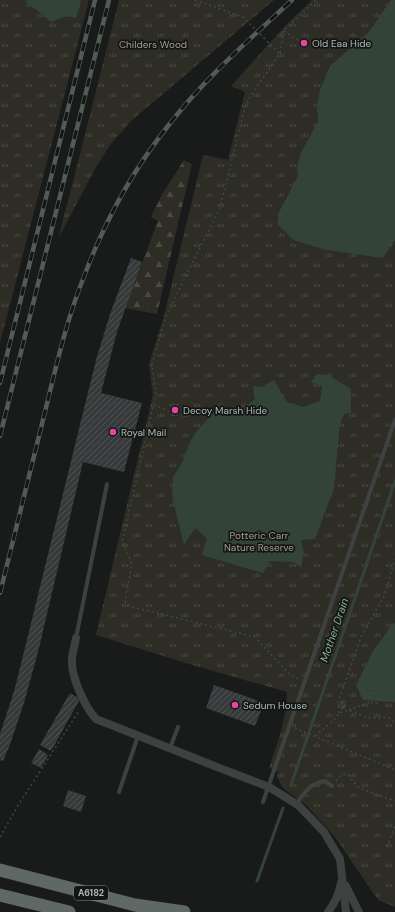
<svg xmlns="http://www.w3.org/2000/svg" width="395" height="912" viewBox="0 0 395 912" font-family="'DM Sans',sans-serif">
	<style>
		.forest { fill: url(#forest-firs) }
		.park { fill: url(#park-tufts) }
		.water { fill: #334437 }
		.lines { fill: none; stroke-linecap: round; stroke-linejoin: round }
		.stream { stroke: #334437; stroke-width: 3 }
		.building { fill: url(#building-hatch) }
		.path { stroke: #414744; stroke-width: 1.5; stroke-dasharray: 2 3; stroke-linecap: butt }
		.service { stroke: #3d4240; stroke-width: 4 }
		.minor { stroke: #3d4240; stroke-width: 8 }
		.trunk { stroke: #5f6864; stroke-width: 13 }
		.rail-casing { stroke: #545b57; stroke-width: 4.5 }
		.rail { stroke: #141616; stroke-width: 3; stroke-dasharray: 9; stroke-linecap: butt }
		.poi-dot { fill: #e845a2; stroke: #141616; stroke-width: 1.5 }
		.labels { text-anchor: middle; stroke-width: 3.5; stroke-linejoin: round; paint-order: stroke }
		.shield { fill: #141616; stroke: #7f8984; stroke-width: 1 }
		.shield-label { font-size: 9px; font-weight: bold; fill: #adbab3 }
		.poi-label { font-size: 10px; fill: #adbab3; stroke: #141616; text-anchor: start }
		.park-label { font-size: 10px; fill: #a49e85; stroke: #141616 }
		.water-label { font-size: 11px; font-style: italic; fill: #86b390; stroke: #141616 }
	</style>
	<defs>
		<pattern id="forest-firs" width="22" height="20" patternUnits="userSpaceOnUse"><rect width="22" height="20" fill="#2e2d25"/><path d="M5 1l3.5 6h-7zM16 11l3.5 6h-7z" fill="#4a4942"/></pattern>
		<pattern id="park-tufts" width="24" height="20" patternUnits="userSpaceOnUse"><rect width="24" height="20" fill="#2e2d25"/><path d="M3 7l-1-3M5 7V3M7 7l1-3M15 17l-1-3M17 17v-4M19 17l1-3" fill="none" stroke="#4a4942"/></pattern>
		<pattern id="building-hatch" width="6" height="6" patternUnits="userSpaceOnUse"><rect width="6" height="6" fill="#363a3a"/><path d="M-1 1l2-2M0 6l6-6M5 7l2-2" fill="none" stroke="#505454"/></pattern>
	</defs>
	<rect width="100%" height="100%" fill="#191b1b"/>
	<path class="forest" d="M184 160 192 164 157 314 125 308 158 221 151 217 161 196Z"/>
	<path class="park" d="M0 0H89L0 343Z
		M119 0H274L131 121 111 144 96 167 58 239 77 166Z
		M312 0H395V907L378 900 335 837 306 805 283 788 277 777 278 772 269 768C278 741 286 722 287 692L189 664 96 635 153 395 149 364 164 316 203 155 228 160 245 92 231 86 285 26Z"/>
	<path class="water" d="M26 0H81L76 18 66 16 51 22 41 13 28 4Z
		M391 0H395V240L383 258 326 250 294 240 277 224 279 212 298 176 297 167 301 153 318 121 317 108 320 90 330 66 368 33Z
		M317 374 328 375 351 389V413L344 414 340 423 334 488 315 539 301 540 304 553 301 567 293 562 270 561 263 573 202 555 207 538 195 528 184 545 172 496 173 477 183 461 190 442 196 432 212 414 226 411 233 406 239 412 255 399 253 386 262 387 274 380 287 402 303 407 320 401 322 386 311 382Z
		M395 623V702L363 700 356 685 373 651 391 626Z"/>
	<g class="lines">
		<path class="stream" d="M291 785 395 481
			M257 881 283 808"/>
	</g>
	<path class="building" d="M304 39 308 41 304 48 300 45Z
		M131 258 142 262 117 332 101 393 142 403 124 472 83 462 38 652 24 703 9 747 3 761 0 760V734L15 688 96 360 110 314Z
		M178 404V416H172L171 405Z
		M214 685 264 703 255 726 206 708Z
		M70 693 80 699 51 751 40 745Z
		M345 700 346 709H341L340 701Z
		M39 749 48 755 41 768 31 763Z
		M68 790 86 796 81 812 63 806Z"/>
	<g class="lines">
		<path class="path" d="M195 0 243 17 280 54
			M284 31 301 42
			M154 405 169 411
			M298 679 290 675 255 637 129 606 125 601 132 564 122 542 156 394 152 364 166 316 220 208 246 104 257 86 280 54 283 31 316 0
			M349 710 368 703 369 693 379 694 378 703H368
			M339 713 338 702 361 637 384 596 395 559
			M295 728 395 770
			M315 736 335 719 339 713 349 710 368 718 388 717 395 723
			M336 781 341 775 347 774 359 788 395 801
			M0 837 19 804 79 711
			M387 847 395 826"/>
		<path class="service" d="M76 638 107 484
			M170 748 178 727
			M119 792 138 736
			M263 802 395 420
			M296 804C306 791 309 784 325 781L332 786"/>
		<path class="minor" d="M76 638C75 645 72 653 72 660 71 677 85 707 96 719L217 767 269 787 298 805 324 832 340 859 346 912
			M346 886 359 912
			M328 912C335 903 339 894 341 883"/>
		<path class="trunk" d="M0 870 135 905 184 912
			M0 895 69 912"/>
		<g class="rail-casing">
			<path id="rail" d="M0 383 95 0
				M0 436 109 0
				M0 593C14 538 27 483 41 428 54 376 65 323 85 274 105 221 133 170 168 126 204 79 249 40 292 0"/>
		</g>
		<use href="#rail" class="rail"/>
	</g>
	<g class="poi-dot">
		<circle cx="304" cy="43" r="4"/>
		<circle cx="175" cy="410" r="4"/>
		<circle cx="113" cy="432" r="4"/>
		<circle cx="235" cy="705" r="4"/>
	</g>
	<g class="labels">
		<rect class="shield" x="74" y="886" width="34" height="14" rx="3"/>
		<g class="shield-label">
			<text x="91" y="896">A6182</text>
		</g>
		<g class="poi-label">
			<text x="312" y="47">Old Eaa Hide</text>
			<text x="183" y="414">Decoy Marsh Hide</text>
			<text x="121" y="436">Royal Mail</text>
			<text x="243" y="709">Sedum House</text>
		</g>
		<g class="park-label">
			<text x="153" y="48">Childers Wood</text>
			<text x="259" y="539">Potteric Carr<tspan x="259" dy="12">Nature Reserve</tspan></text>
		</g>
		<g class="water-label">
			<text transform="translate(334 630) rotate(-71)" y="4">Mother Drain</text>
		</g>
	</g>
</svg>
